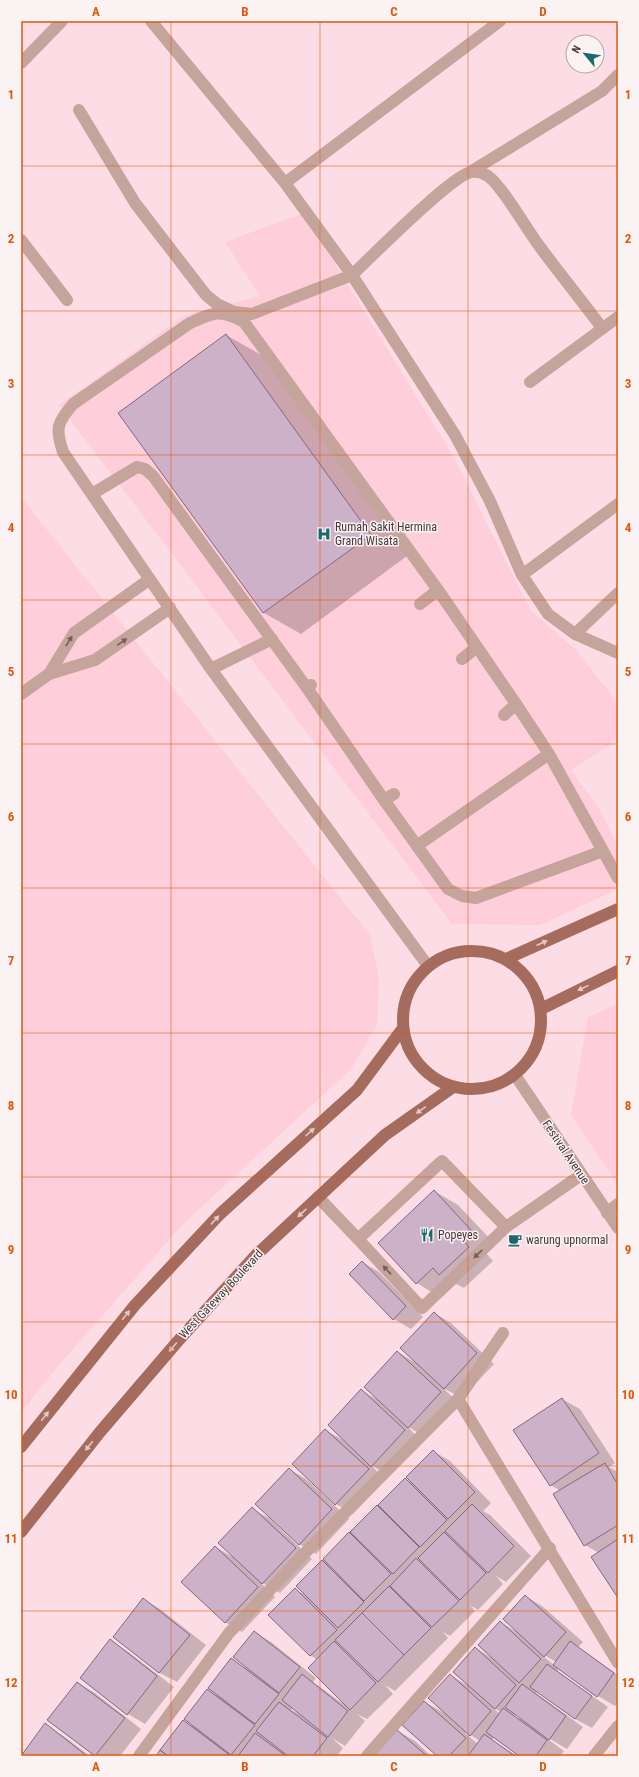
<svg xmlns="http://www.w3.org/2000/svg" width="639" height="1777" viewBox="0 0 639 1777" font-family="'Roboto Condensed',sans-serif">
	<style>
		.built { fill: #feceda }
		.shadow { fill: #0003; fill-rule: evenodd }
		.building { fill: #ccb1c9; stroke: #826980 }
		.lines { fill: none; stroke-linecap: round; stroke-linejoin: round }
		.lane { stroke: #c5a49c; stroke-width: 12 }
		.street { stroke: #c5a49c; stroke-width: 12 }
		.primary { stroke: #a56b5d; stroke-width: 12 }
		.oneway { fill: #735d5d }
		.oneway2 { fill: #e0cac6 }
		.grid { fill: none; stroke: #e0570e; stroke-width: 1; stroke-opacity: 0.55 }
		.labels { text-anchor: middle; stroke-width: 3; stroke-linejoin: round; paint-order: stroke }
		.poi-label { font-size: 12px; fill: #47373b; stroke: #faf2f3; text-anchor: start }
		.street-label { font-size: 12px; fill: #47373b; stroke: #faf2f3 }
		.neatline { fill: none; stroke: #e0570e; stroke-width: 1.5 }
		.grid-label { font-size: 13px; text-anchor: middle; font-weight: bold; fill: #e0570e }
	</style>
	<rect width="100%" height="100%" fill="#fddde5"/>
	<path class="built" d="M304 213 453 456 531 611 574 648 618 703V740L571 770 600 810 618 846V889L540 925 452 924 59 405 185 315 260 296 225 242Z
		M21 497 370 935 379 978 377 1025 351 1069 183 1224 58 1366 21 1413Z
		M618 1004V1185L571 1115 588 1017Z"/>
	<path class="shadow" d="M226 335 263 356 407 556 301 634 264 613 119 413Z
		M434 1191 458 1205 495 1244 486 1253 493 1261 464 1288 456 1284 441 1298 417 1283 379 1243Z
		M362 1262 379 1272 423 1317 411 1329 394 1319Z
		M434 1313 451 1323 494 1364 462 1398 443 1388 458 1402 425 1437 407 1426 421 1441 389 1476 371 1465 385 1480 353 1514 336 1504 293 1464 325 1430 345 1441 362 1391 380 1401 398 1352 416 1363Z
		M562 1399 580 1409 615 1463 609 1467 618 1472V1596L599 1553 585 1545 561 1491 550 1485Z
		M433 1451 450 1461 491 1503 483 1511 490 1515 531 1556 506 1582 496 1576 503 1584 478 1610 470 1605 475 1611 450 1636 443 1632 448 1638 395 1691 385 1685 393 1694 367 1719 357 1714 365 1721 345 1746 332 1738 343 1748 337 1756H157L183 1721 194 1727 208 1690 218 1696 232 1660 248 1669 254 1632 271 1642 316 1678 313 1682 342 1703 318 1660 311 1656 269 1615 295 1589 303 1594 297 1586 349 1534 357 1538 377 1506 384 1510 405 1479 412 1483ZM293 1708 299 1713V1714L291 1710Z
		M289 1469 306 1479 349 1519 316 1554 299 1544Z
		M252 1509 269 1518 312 1559 280 1593 259 1581 275 1597 242 1632 225 1622 215 1547 236 1559Z
		M525 1596 542 1606 583 1642 578 1647 618 1675V1702L615 1706 598 1696 559 1668 557 1671 608 1707 592 1728 575 1719 538 1691 536 1693 583 1727 567 1749 550 1739 549 1740 564 1751 560 1756H521L494 1737 492 1740 517 1756H439L425 1702 446 1714 450 1675 467 1685 475 1648 494 1659 500 1622 519 1633ZM544 1655 556 1662 554 1665 543 1656ZM493 1708H494L501 1712 500 1714ZM516 1714 521 1718 520 1719 514 1716ZM466 1732 480 1741 478 1744 465 1733Z
		M143 1599 160 1609 206 1645 177 1682 160 1673 114 1636Z
		M110 1641 127 1651 174 1687 145 1724 128 1714 81 1678Z
		M78 1683 95 1693 141 1729 120 1756H95L49 1720Z
		M45 1725 62 1735 90 1756H21Z
		M398 1731 415 1741 431 1756H379Z"/>
	<path class="building" d="M226 334 371 535 263 613 118 413Z
		M434 1190 471 1230 462 1239 469 1247 439 1275 433 1268 416 1284 378 1243Z
		M362 1261 406 1306 393 1320 349 1274Z
		M434 1312 477 1353 444 1389 400 1348Z
		M397 1351 441 1392 408 1428 364 1387Z
		M361 1389 405 1430 371 1467 328 1425Z
		M562 1398 599 1453 550 1486 513 1430Z
		M325 1429 369 1469 335 1505 292 1464Z
		M433 1450 475 1492 448 1519 406 1477Z
		M605 1463 618 1485V1525L584 1546 553 1494Z
		M289 1468 332 1509 299 1545 255 1504Z
		M405 1478 447 1520 420 1547 378 1505Z
		M472 1504 514 1546 488 1573 445 1531Z
		M377 1505 419 1547 393 1574 350 1532Z
		M252 1507 296 1548 262 1584 218 1543Z
		M349 1532 391 1574 364 1601 323 1559Z
		M444 1532 486 1573 460 1600 418 1558Z
		M618 1539V1598L591 1557Z
		M215 1546 258 1587 225 1623 181 1582Z
		M416 1558 459 1601 432 1627 390 1586Z
		M322 1560 364 1602 338 1628 296 1586Z
		M389 1586 431 1628 404 1655 362 1613Z
		M295 1588 337 1630 310 1656 268 1615Z
		M525 1595 566 1632 544 1657 503 1619Z
		M143 1598 190 1635 159 1673 113 1637Z
		M362 1613 404 1655 378 1682 335 1640Z
		M500 1621 541 1659 519 1683 478 1645Z
		M254 1631 300 1667 279 1693 233 1657Z
		M110 1639 157 1676 127 1715 80 1678Z
		M334 1641 376 1683 350 1710 308 1668Z
		M570 1641 614 1673 597 1697 553 1665Z
		M475 1647 516 1685 495 1709 453 1672Z
		M231 1658 279 1694 255 1724 208 1688Z
		M547 1664 592 1696 575 1719 530 1687Z
		M302 1674 348 1711 328 1737 282 1700Z
		M450 1674 491 1711 470 1736 428 1698Z
		M77 1682 125 1718 95 1756 47 1720Z
		M522 1684 566 1716 549 1740 505 1707Z
		M207 1689 255 1725 231 1755 184 1719Z
		M424 1701 466 1738 449 1756H437L402 1725Z
		M279 1702 327 1738 313 1756H288L256 1731Z
		M503 1708 547 1740 536 1756H519L486 1732Z
		M183 1720 231 1756H168L160 1750Z
		M45 1723 87 1756H21Z
		M397 1730 427 1756H378L375 1754Z
		M255 1733 286 1756H238Z
		M484 1734 515 1756H468Z
		M160 1750 168 1756H156Z"/>
	<g class="lines">
		<path class="lane" d="M92 494 137 467 145 469 153 476 307 688
			M420 604 438 590
			M462 659 477 647
			M211 669 272 639
			M49 674 74 633 150 579
			M311 685 307 688 384 800 394 794
			M21 694 49 674 95 660 170 608
			M504 715 516 704
			M384 800 448 889 462 896 476 898 603 851
			M418 845 549 754
			M428 966 211 669 63 452C55 428 57 423 73 404L190 323C214 312 221 309 244 322L438 590 516 704 549 754 618 878
			M318 1197 358 1239 442 1161 506 1227 581 1175
			M607 1213 618 1204
			M358 1239 422 1308 506 1227"/>
		<path class="street" d="M151 21 285 183 352 275C372 256 451 176 471 172 477 171 483 173 488 176 503 187 527 230 540 247 560 274 582 301 602 328
			M21 63 62 21
			M79 110 135 203 206 295 217 304 234 312 252 314 352 275 455 435 490 501 522 575 548 614 575 634 618 653
			M470 172 602 91 618 75
			M285 183 500 21
			M21 240 67 300
			M530 382 618 317
			M522 575 618 504
			M575 634 618 593
			M515 1075 618 1228
			M458 1399 618 1663
			M139 1756 229 1633 302 1556 458 1399 503 1333
			M367 1756 550 1548
			M594 1756 618 1726"/>
		<path class="primary" d="M403 1020a69 69 0 1 1 138 0a69 69 0 1 1-138 0Z
			M506 959 618 909
			M541 1009 618 971
			M21 1447 135 1305 220 1214 357 1090 403 1028
			M21 1532 100 1432 178 1341 256 1255 385 1135 453 1087"/>
	</g>
	<defs><path id="oneway-solid" d="M-6-.8H1V-3.2L6.5 0L1 3.2V.8H-6Z"/></defs>
	<g class="oneway">
		<use href="#oneway-solid" transform="translate(69 641) rotate(-58)"/>
		<use href="#oneway-solid" transform="translate(122 642) rotate(-35)"/>
		<use href="#oneway-solid" transform="translate(478 1254) rotate(136)"/>
		<use href="#oneway-solid" transform="translate(387 1270) rotate(-133)"/>
	</g>
	<g class="oneway2">
		<use href="#oneway-solid" transform="translate(542 943) rotate(-24)"/>
		<use href="#oneway-solid" transform="translate(583 988) rotate(154)"/>
		<use href="#oneway-solid" transform="translate(421 1110) rotate(145)"/>
		<use href="#oneway-solid" transform="translate(310 1132) rotate(-42)"/>
		<use href="#oneway-solid" transform="translate(302 1213) rotate(137)"/>
		<use href="#oneway-solid" transform="translate(215 1220) rotate(-47)"/>
		<use href="#oneway-solid" transform="translate(126 1315) rotate(-51)"/>
		<use href="#oneway-solid" transform="translate(173 1347) rotate(130)"/>
		<use href="#oneway-solid" transform="translate(45 1416) rotate(-52)"/>
		<use href="#oneway-solid" transform="translate(89 1446) rotate(128)"/>
	</g>
	<path class="grid" d="M171 21V1756M320 21V1756M468 21V1756M21 166H618M21 311H618M21 455H618M21 600H618M21 744H618M21 888H618M21 1033H618M21 1177H618M21 1322H618M21 1466H618M21 1611H618"/>
	<defs>
		<g id="hospital-bare" transform="scale(1.08)"><path d="M-5-5h3v3.5h4V-5h3V5h-3V1.5h-4V5h-3Z" fill="#1c696c" stroke="#faf2f3" stroke-width="2.5" paint-order="stroke"/></g>
		<g id="restaurant-bare" transform="scale(1.08)"><path d="M-5-6h1v4h1v-4h1v4h1v-4h1v5L-1.5 .5V6h-2V.5L-5-1ZM5-6V6H3V1.5H1.5Q1.5-4 5-6Z" fill="#1c696c" stroke="#faf2f3" stroke-width="2.5" paint-order="stroke"/></g>
		<g id="cafe-bare" transform="scale(1.08)"><path d="M-5.5-4.5H6V0H3Q3 3.5 0 3.5H-2.5Q-5.5 3.5-5.5 0ZM3-3.2v2h1.7v-2ZM-6 4.5H4V6H-6Z" fill="#1c696c" stroke="#faf2f3" stroke-width="2.5" paint-order="stroke"/></g>
	</defs>
	<g fill-rule="evenodd">
		<use href="#hospital-bare" x="324" y="534"/>
		<use href="#restaurant-bare" x="427" y="1235"/>
		<use href="#cafe-bare" x="515" y="1240"/>
	</g>
	<g class="labels">
		<g class="poi-label">
			<text x="335" y="531">Rumah Sakit Hermina<tspan x="335" dy="14">Grand Wisata</tspan></text>
			<text x="438" y="1239">Popeyes</text>
			<text x="526" y="1244">warung upnormal</text>
		</g>
		<g class="street-label">
			<text transform="translate(566 1152) rotate(56)" y="4">Festival Avenue</text>
			<text transform="translate(221 1294) rotate(-47)" y="4">West Gateway Boulevard</text>
		</g>
	</g>
	<rect width="639" height="1777" fill="none" stroke="#faf2f3" stroke-width="44"/>
	<g transform="translate(585 54) rotate(299)"><circle r="19" fill="#faf2f3" stroke="#b2a7a9"/>
	<path d="M0-3L7 15L0 10L-7 15Z" fill="#1c696c"/>
	<text y="-6" font-size="11" font-weight="bold" text-anchor="middle" fill="#47373b">N</text>
	</g>
	<rect x="22" y="22" width="595" height="1733" class="neatline"/>
	<g class="grid-label">
		<text x="96" y="16">A</text>
		<text x="245" y="16">B</text>
		<text x="394" y="16">C</text>
		<text x="543" y="16">D</text>
		<text x="11" y="99">1</text>
		<text x="628" y="99">1</text>
		<text x="11" y="243">2</text>
		<text x="628" y="243">2</text>
		<text x="11" y="388">3</text>
		<text x="628" y="388">3</text>
		<text x="11" y="532">4</text>
		<text x="628" y="532">4</text>
		<text x="11" y="676">5</text>
		<text x="628" y="676">5</text>
		<text x="11" y="821">6</text>
		<text x="628" y="821">6</text>
		<text x="11" y="965">7</text>
		<text x="628" y="965">7</text>
		<text x="11" y="1110">8</text>
		<text x="628" y="1110">8</text>
		<text x="11" y="1254">9</text>
		<text x="628" y="1254">9</text>
		<text x="11" y="1399">10</text>
		<text x="628" y="1399">10</text>
		<text x="11" y="1543">11</text>
		<text x="628" y="1543">11</text>
		<text x="11" y="1687">12</text>
		<text x="628" y="1687">12</text>
		<text x="96" y="1771">A</text>
		<text x="245" y="1771">B</text>
		<text x="394" y="1771">C</text>
		<text x="543" y="1771">D</text>
	</g>
</svg>
